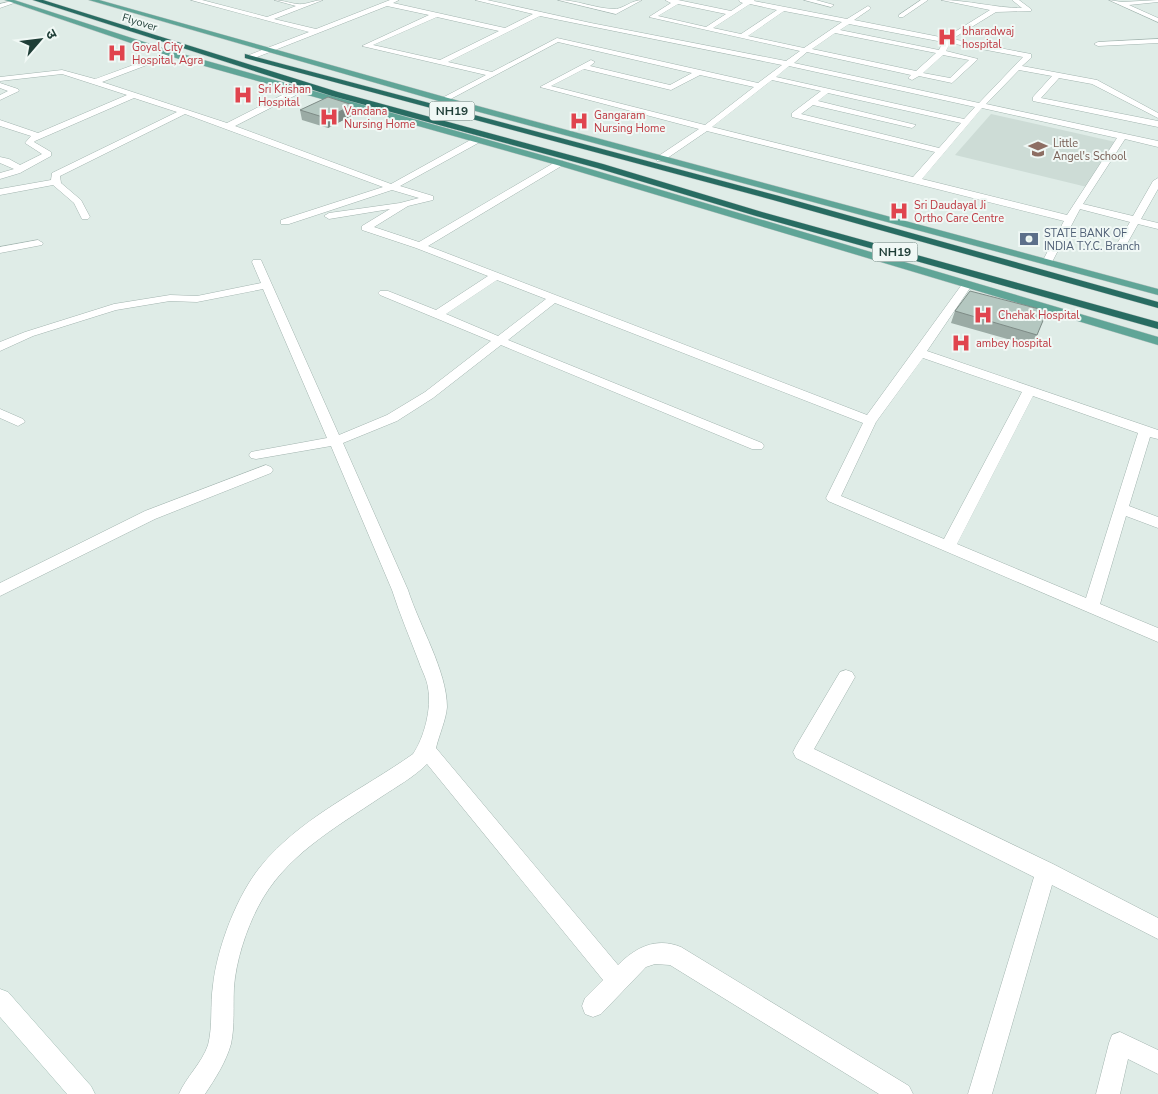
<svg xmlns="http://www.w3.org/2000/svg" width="1158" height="1094" viewBox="0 0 1158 1094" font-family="'Nunito Sans','Noto Sans Devanagari',sans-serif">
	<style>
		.built { fill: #cddcd6 }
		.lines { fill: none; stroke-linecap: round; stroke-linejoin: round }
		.street-casing { stroke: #a2b4af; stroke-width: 1 }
		.secondary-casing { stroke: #9db9b0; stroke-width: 1 }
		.primary-casing { stroke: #c0c9c7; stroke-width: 1 }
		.highway-casing { stroke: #c0c9c7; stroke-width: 1 }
		.street { fill: #fff; fill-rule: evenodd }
		.secondary { fill: #fff; fill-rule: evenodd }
		.primary { fill: #60a597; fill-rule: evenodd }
		.highway { fill: #286c62; fill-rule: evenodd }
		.wall { fill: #9baba5 }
		.shaded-wall { fill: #7e8b86 }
		.building { fill: #b4c7c0; stroke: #7e8b86 }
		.labels { text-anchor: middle; stroke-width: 4; stroke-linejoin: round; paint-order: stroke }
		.far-street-label { font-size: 11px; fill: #1f3e37; stroke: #f0f8f5 }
		.far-health-label { font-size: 11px; fill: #be3a42; stroke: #f0f8f5; text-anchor: start }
		.far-education-label { font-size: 11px; fill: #785e54; stroke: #f0f8f5; text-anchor: start }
		.far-service-label { font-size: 11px; fill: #4e5e75; stroke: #f0f8f5; text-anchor: start }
		.shield { fill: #f0f8f5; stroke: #5e7670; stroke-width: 1 }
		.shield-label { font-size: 12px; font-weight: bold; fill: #1f3e37 }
	</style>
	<rect width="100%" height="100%" fill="#dfece7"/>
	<path class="built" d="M991 114 1120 143 1091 188 955 155Z"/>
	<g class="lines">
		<g class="street-casing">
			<path id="street" d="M191 0H202L267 17 296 6 274 0C283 0 294 5 303 4 310 3 316 0 323 0L274 19 316 29 390 0H399L393 3 505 28 533 14 475 0H487L591 23 786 61 800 51 649 17 671 3 665 0H678L731 11 743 3 740 2 739 0H755L754 1 847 19 868 6 871 8 870 9 854 20 945 38 990 10 941 0C968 0 995 8 1022 8L1012 0H1019L1031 9V11L996 12 952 39 1031 54V58L1022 66 1097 80 1158 113V118L1092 84 1059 78 1041 98 1158 121V127L1033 101V97L1052 76 1019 70 986 104 1158 141V147L1125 139 1083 204 1133 216 1153 181 1158 178V189L1141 219 1158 223V229L1138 224 1124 249H1116L1115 247 1130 222 1080 209 1052 262 1047 265 1042 262 1064 221 707 131 663 161H657V157L699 129 540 87 591 60 595 62 590 66 670 85 692 73 558 42 445 102 441 100 442 98 486 75 362 46 429 15 387 6 252 59 248 57 249 55 309 32ZM678 4 726 14 706 27 658 16ZM750 4 777 10 741 34 713 28ZM784 11 842 22 804 48 748 36ZM540 16 782 65 758 83 557 38 492 72 448 62ZM437 17 499 31 440 60 373 45ZM849 24 943 42 939 50 840 30ZM835 33 936 53 916 71 812 49ZM950 43 1023 57 979 103 794 63 807 52 911 75 908 78 912 80 919 76 952 83 978 59 946 51ZM943 55 969 60 950 78 923 73ZM789 66 975 107 964 119 776 77ZM584 69 671 90 700 75 754 87 705 125 551 86ZM772 80 821 91 792 113V117L935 152 913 177 712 127ZM828 93 961 123 939 148 801 114 813 105 912 128 916 125 818 101ZM982 108 1117 138 1067 215 922 179Z
				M558 0C577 0 594 8 613 9 622 10 631 0 642 0L616 14Z
				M804 0H816L834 5 831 7Z
				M921 0H928L903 17H899V15Z
				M1109 0 1122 2 1158 0V2L1129 5 1158 18V22Z
				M12 1 17 2 0 8V4Z
				M1158 39V43L1098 46 1094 44 1098 42Z
				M169 52 176 54 102 82 227 123 296 88H302V92L235 126 391 184 474 138H480V142L400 186 433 196V200L408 206 374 227 419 242 557 161H563V165L428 246 867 415 963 283H971L972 285 927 351 1158 430V439L1150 437 1129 506 1158 517V528L1126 516 1100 604 1158 628V642L828 501 826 498 863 423 555 303 508 340 762 443 764 446 762 449H752L501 345 433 398 397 421 343 443 408 590C419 625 447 671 447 707 446 720 439 735 436 748L618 965C636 947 656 937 681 947L909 1086 913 1094H879L670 965 655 964 646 967 601 1014 593 1017 585 1014 582 1006 585 998 603 980 427 764C414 777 396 787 381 797 335 828 284 856 258 907 246 930 236 961 234 987 233 1006 235 1025 231 1044 226 1062 215 1079 205 1094H179C186 1077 202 1063 208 1045 213 1026 210 1004 213 985 217 948 237 895 261 866 300 818 362 790 413 754 424 738 432 708 428 688 427 679 422 671 419 662 410 638 400 615 392 590L331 446 256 459 251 458 249 455 251 452 256 451 327 438 263 289 197 302 170 301 116 310 33 336 0 351V342L25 332 114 304 170 295 197 296 261 283 252 262 253 260H261L339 435 387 415 425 392 491 341 380 295 378 293 380 291H388L436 310 488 276 416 248 362 230V226L390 209 329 219 324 216 329 213 400 203 419 198 392 190 289 224H281V220L383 187 185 114 60 176 61 183 81 200 90 217 88 219H82L74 203 53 185 0 195V189L51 180 52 173 177 112 134 98 35 141 34 142 51 152V156L20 173 0 179V173L14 169 0 163V157L9 159 20 165 42 154 25 143 31 136 0 126V120L38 133 127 95 62 74 0 81V77L62 70 95 79ZM497 280 546 299 498 336 446 314ZM923 358 1022 392 944 539 841 496 876 422ZM1033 396 1138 433 1086 598 957 544Z
				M0 83 18 89 19 91 0 100V95L8 91 0 88Z
				M38 240 43 243 42 245 0 253V247Z
				M0 409 23 419 25 422 18 426 0 418Z
				M266 465 271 467 273 470 271 473 155 519 0 596V583L145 511Z
				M846 670 852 672 855 677 814 749 1053 864 1158 918V939L1052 885 992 1094H968L1034 877 796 758 793 752 796 746 840 672Z
				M1120 1032 1158 1050V1074L1128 1059 1120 1094H1096L1109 1043 1112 1035Z"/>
		</g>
		<g class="secondary-casing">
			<path id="secondary" d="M0 989 8 992 91 1086 95 1094H67L0 1017Z"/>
		</g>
		<g class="primary-casing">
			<path id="primary" d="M5 0H14L175 52 563 161 1158 337V345L557 165 169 56Z
				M89 0H99L448 98 1158 289V295L442 102Z"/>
		</g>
		<g class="highway-casing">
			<path id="highway" d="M33 0H43L338 92 603 164 762 212 1158 322V329L756 216 597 168 332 96Z
				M245 54 779 196 1158 302V308L773 200 245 58Z"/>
		</g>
		<use href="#street" class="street"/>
		<use href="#secondary" class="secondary"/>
		<use href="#primary" class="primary"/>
		<use href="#highway" class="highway"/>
	</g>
	<path class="wall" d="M300 110 355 114 328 128 302 120Z
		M955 311H1047L1032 346 951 323Z"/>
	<path class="shaded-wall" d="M353 105 355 114 328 128 326 118Z"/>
	<path class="building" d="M328 97 353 105 326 118 300 110Z
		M970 291 1047 311 1037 335 955 311Z"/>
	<defs>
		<g id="hospital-bare" transform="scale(1.5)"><path d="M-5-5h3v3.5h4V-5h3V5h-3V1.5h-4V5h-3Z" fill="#e0444e" stroke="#f0f8f5" stroke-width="2.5" paint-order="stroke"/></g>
		<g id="school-bare" transform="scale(1.5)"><path d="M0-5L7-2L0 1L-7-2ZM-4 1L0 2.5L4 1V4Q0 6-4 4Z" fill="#8d6e63" stroke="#f0f8f5" stroke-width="2.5" paint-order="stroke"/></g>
		<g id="bank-bare" transform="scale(1.5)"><path d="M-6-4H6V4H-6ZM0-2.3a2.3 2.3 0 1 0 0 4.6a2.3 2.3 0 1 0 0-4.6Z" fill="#5c6f8a" stroke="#f0f8f5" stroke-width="2.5" paint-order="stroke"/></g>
	</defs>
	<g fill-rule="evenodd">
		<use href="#hospital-bare" x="947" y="37"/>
		<use href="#hospital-bare" x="117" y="53"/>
		<use href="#hospital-bare" x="243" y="95"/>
		<use href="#hospital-bare" x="329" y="117"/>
		<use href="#hospital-bare" x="579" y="121"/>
		<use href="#school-bare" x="1038" y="149"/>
		<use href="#hospital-bare" x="899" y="211"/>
		<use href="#bank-bare" x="1029" y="239"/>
		<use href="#hospital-bare" x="983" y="315"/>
		<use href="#hospital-bare" x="961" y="343"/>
	</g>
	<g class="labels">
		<g class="far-street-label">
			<text transform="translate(140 22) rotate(17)" y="4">Flyover</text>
		</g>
		<g class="far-health-label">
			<text x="962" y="35">bharadwaj<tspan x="962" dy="13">hospital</tspan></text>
			<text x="132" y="51">Goyal City<tspan x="132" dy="13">Hospital, Agra</tspan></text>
			<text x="258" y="93">Sri Krishan<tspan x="258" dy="13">Hospital</tspan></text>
			<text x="344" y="115">Vandana<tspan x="344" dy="13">Nursing Home</tspan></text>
			<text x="594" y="119">Gangaram<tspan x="594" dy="13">Nursing Home</tspan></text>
			<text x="914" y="209">Sri Daudayal Ji<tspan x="914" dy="13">Ortho Care Centre</tspan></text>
			<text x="998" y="319">Chehak Hospital</text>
			<text x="976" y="347">ambey hospital</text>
		</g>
		<g class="far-education-label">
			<text x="1053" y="147">Little<tspan x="1053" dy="13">Angel's School</tspan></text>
		</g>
		<g class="far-service-label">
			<text x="1044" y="237">STATE BANK OF<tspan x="1044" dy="13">INDIA T.Y.C. Branch</tspan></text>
		</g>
		<g class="shield">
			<rect x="429.5" y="101.5" width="45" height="19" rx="4"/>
			<rect x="872.5" y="242.5" width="45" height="19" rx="4"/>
		</g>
		<g class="shield-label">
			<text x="452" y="115">NH19</text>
			<text x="895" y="256">NH19</text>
		</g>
	</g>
	<g transform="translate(40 40) rotate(62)" stroke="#f0f8f5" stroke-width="4" paint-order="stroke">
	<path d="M0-4L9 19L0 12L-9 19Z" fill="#1f3e37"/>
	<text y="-8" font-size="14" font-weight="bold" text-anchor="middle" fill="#1f3e37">उ</text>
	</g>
</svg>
